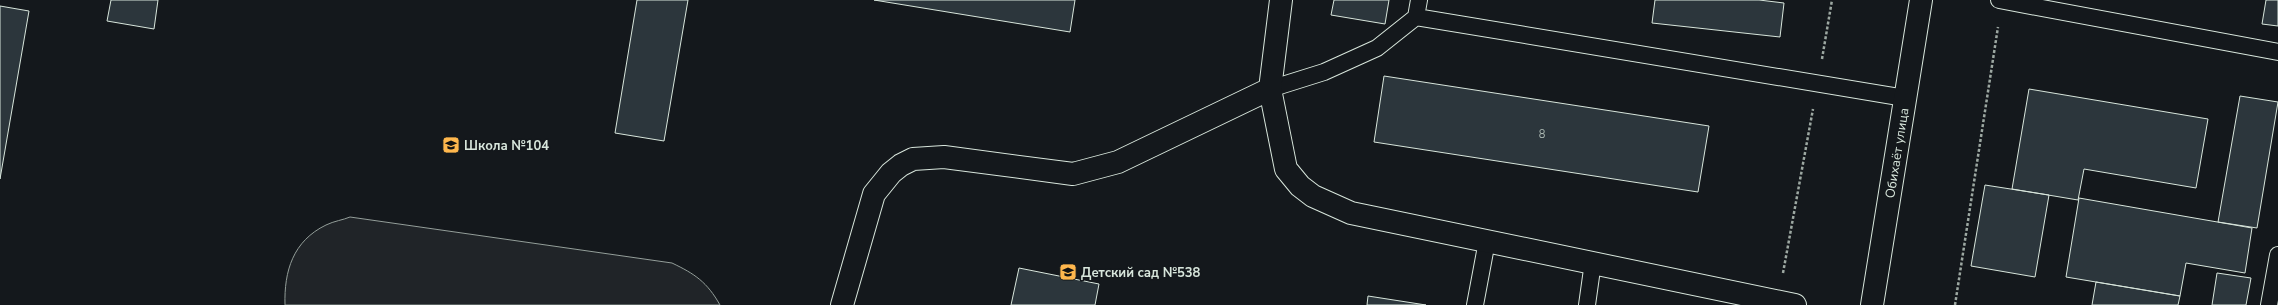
<svg xmlns="http://www.w3.org/2000/svg" width="2278" height="305" viewBox="0 0 2278 305" font-family="'Nunito Sans',sans-serif">
	<style>
		.pitch { fill: #202428; stroke: #939e99 }
		.building { fill: #2c363c; stroke: #d8e6dc }
		.lines { fill: none; stroke-linecap: round; stroke-linejoin: round }
		.service-casing { stroke: #d8e6dc; stroke-width: 18 }
		.minor-casing { stroke: #d8e6dc; stroke-width: 24 }
		.tertiary-casing { stroke: #d8e6dc; stroke-width: 24 }
		.path { stroke: #9da8a2; stroke-width: 2.5; stroke-dasharray: 3 2; stroke-linecap: butt }
		.service { stroke: #14181c; stroke-width: 16 }
		.minor { stroke: #14181c; stroke-width: 22 }
		.tertiary { stroke: #14181c; stroke-width: 22 }
		.labels { text-anchor: middle; stroke-width: 3; stroke-linejoin: round; paint-order: stroke }
		.number-label { font-size: 11px; fill: #adbab4 }
		.poi-label { font-size: 13px; font-weight: bold; fill: #d8e6dc; stroke: #14181c; text-anchor: start }
		.street-label { font-size: 13px; fill: #d8e6dc; stroke: #14181c }
	</style>
	<rect width="100%" height="100%" fill="#14181c"/>
	<path class="pitch" d="M350 217 672 263C695 274 707 282 720 305H285C284 271 293 241 326 225 334 221 343 220 350 217Z"/>
	<path class="building" d="M111 0H158L154 29 107 21Z
		M637 0H688L664 141 615 133Z
		M874 0H1075L1070 32Z
		M1334 0H1389L1385 24 1331 15Z
		M1655 0H1759L1784 3 1780 37 1652 23Z
		M2266 0H2278V26L2262 24Z
		M0 6 29 11 0 179Z
		M1384 76 1709 126 1698 192 1374 142Z
		M2029 89 2208 119 2196 188 2084 169 2078 200 2012 189Z
		M2240 96 2278 102 2257 228 2218 222Z
		M1985 185 2049 195 2035 277 1971 266Z
		M2079 198 2252 228 2245 273 2186 263 2180 296 2066 277Z
		M1019 268 1099 284 1095 305H1011Z
		M2217 273 2251 278 2246 305H2212Z
		M2096 282 2180 296 2178 305H2092Z
		M1368 296 1426 305H1367Z"/>
	<g class="lines">
		<g class="service-casing">
			<path id="service" d="M1999 0 2278 52
				M1416 17 1419 0
				M1270 89 1324 72 1377 48 1416 17 1905 98
				M1475 305 1487 241
				M1587 305 1593 262
				M2269 305 2278 255"/>
		</g>
		<g class="minor-casing">
			<path id="minor" d="M1281 0 1270 89 1286 169 1300 186 1313 196 1351 213 1795 305
				M842 305 874 194 891 173 901 165 913 159 944 157 1073 174 1118 162 1270 89"/>
		</g>
		<g class="tertiary-casing">
			<g id="tertiary">
				<path id="s1" d="M1872 305 1921 0"/>
			</g>
		</g>
		<path class="path" d="M1822 59 1832 0
			M1783 273 1813 109
			M1955 305 1998 27"/>
		<use href="#service" class="service"/>
		<use href="#minor" class="minor"/>
		<use href="#tertiary" class="tertiary"/>
	</g>
	<defs>
		<g id="school-square" transform="scale(0.9)"><rect x="-9" y="-9" width="18" height="18" rx="4" fill="#ffb74d" stroke="#14181c"/><path d="M0-5L7-2L0 1L-7-2ZM-4 1L0 2.5L4 1V4Q0 6-4 4Z" fill="#111"/></g>
	</defs>
	<g fill-rule="evenodd">
		<use href="#school-square" x="451" y="145"/>
		<use href="#school-square" x="1068" y="272"/>
	</g>
	<g class="labels">
		<g class="number-label">
			<text x="1542" y="138">8</text>
		</g>
		<g class="poi-label">
			<text x="464" y="150">Школа №104</text>
			<text x="1081" y="277">Детский сад №538</text>
		</g>
		<g class="street-label">
			<text dy="5" stroke="none"><textPath href="#s1" startOffset="154">Обихаёт улица</textPath></text>
		</g>
	</g>
</svg>
